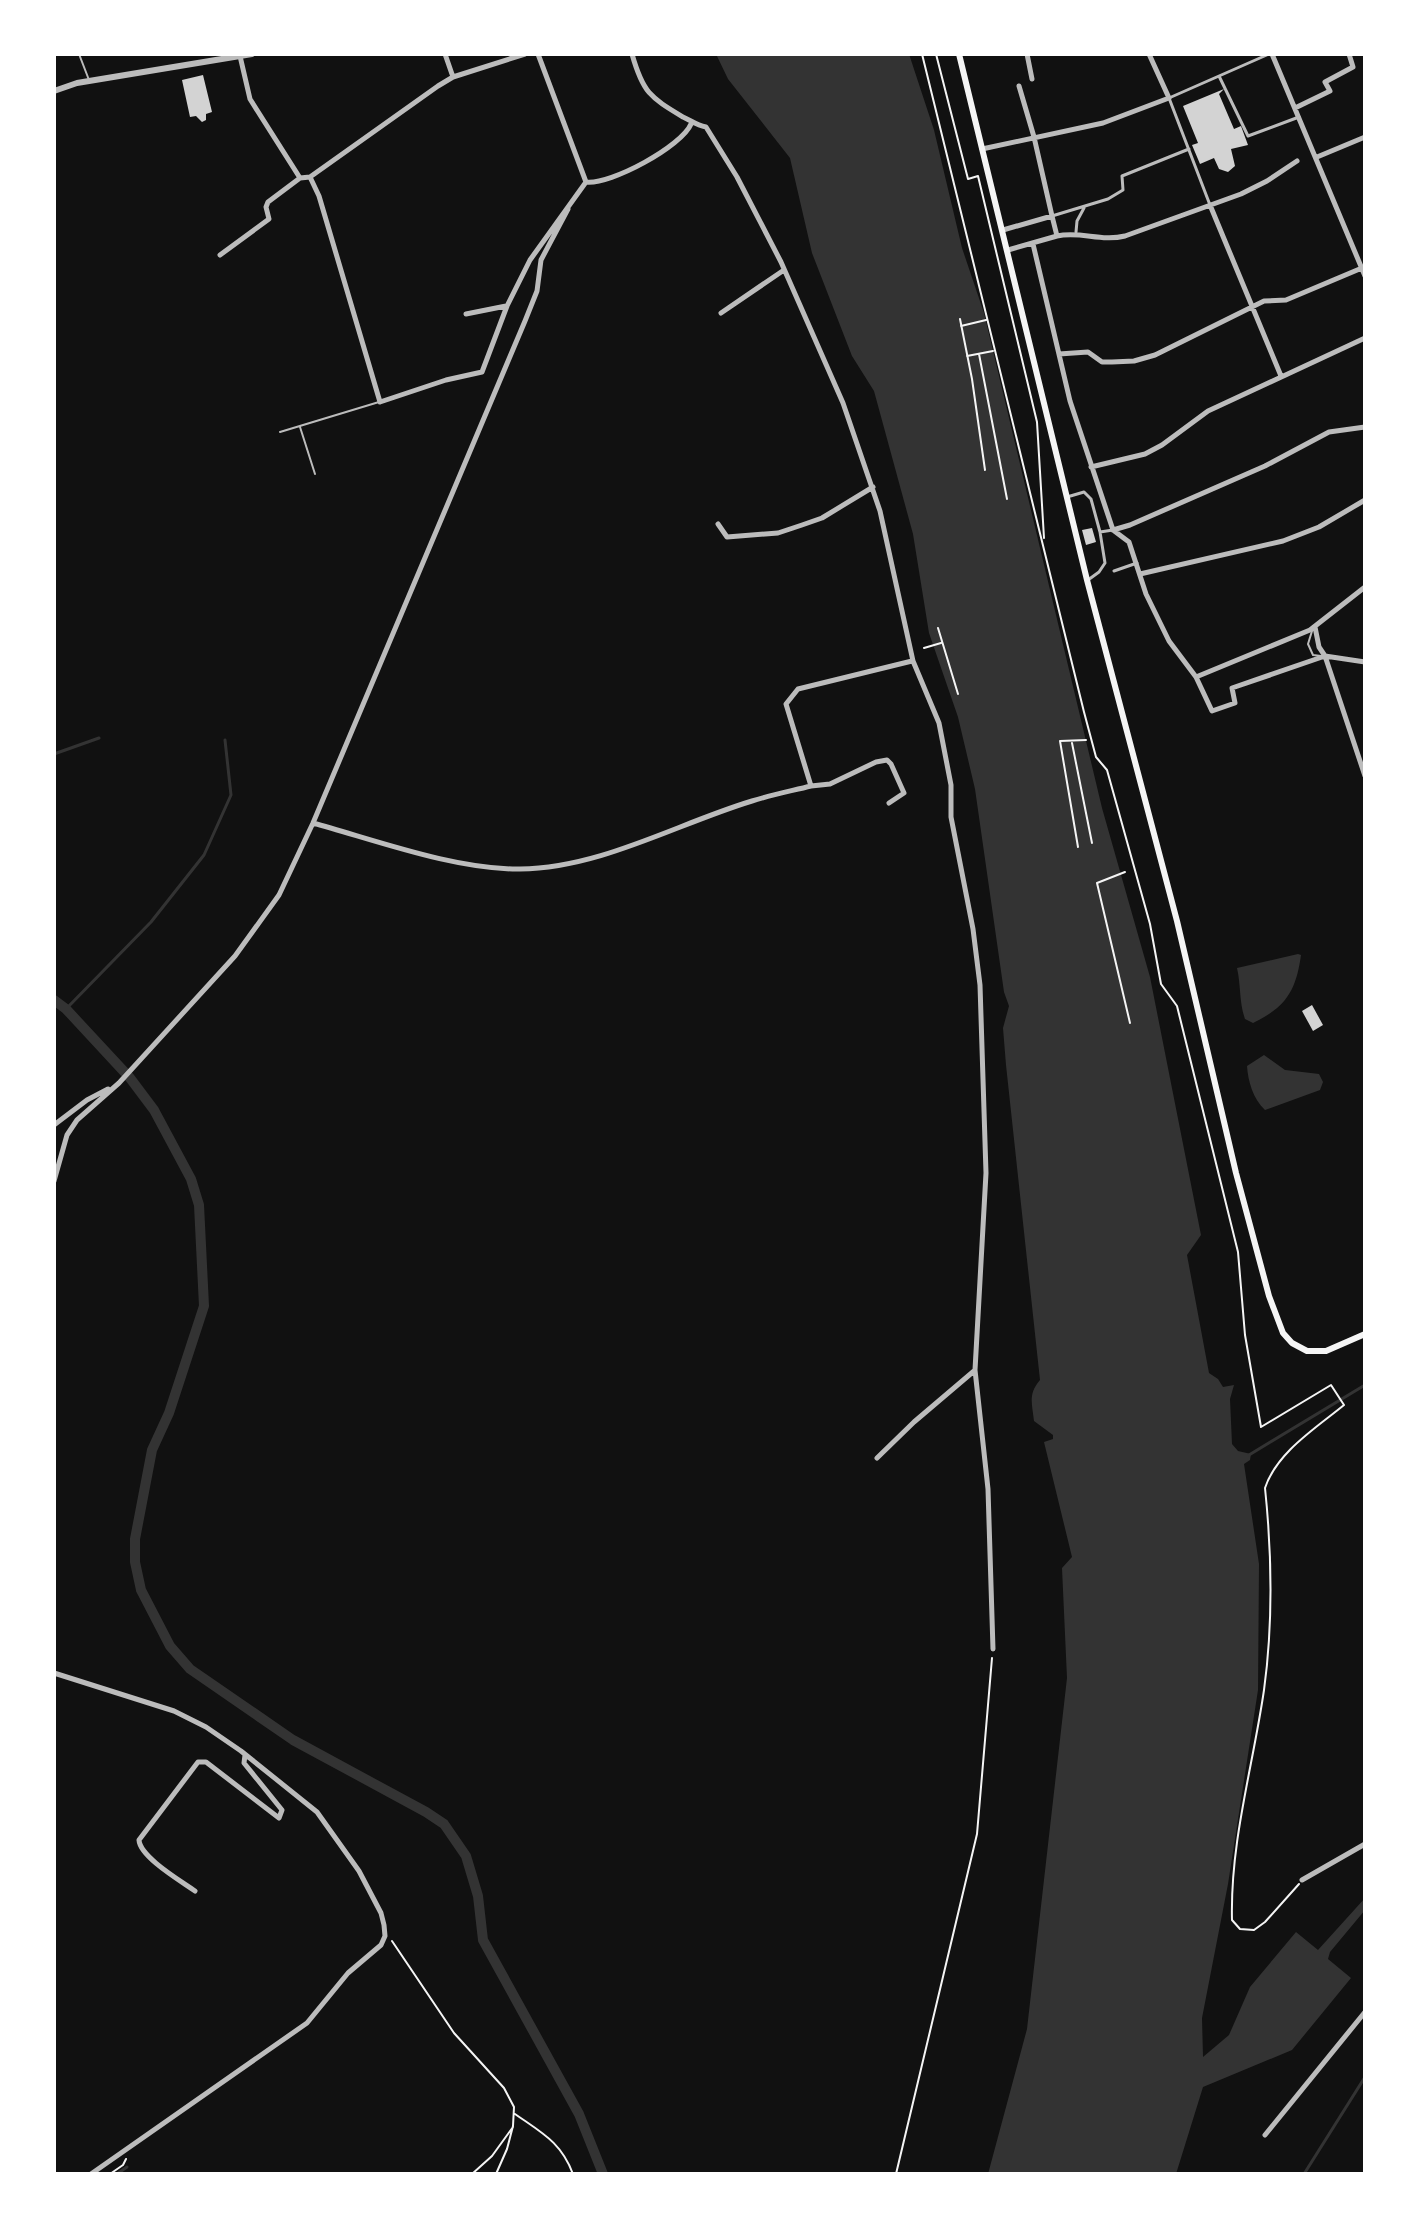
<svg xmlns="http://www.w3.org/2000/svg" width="1419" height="2228" viewBox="0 0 1419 2228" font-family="'PT Sans Narrow',sans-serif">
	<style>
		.water { fill: #333 }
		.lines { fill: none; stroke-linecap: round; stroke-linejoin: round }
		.stream { stroke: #333; stroke-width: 3 }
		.canal { stroke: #333; stroke-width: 10 }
		.building { fill: #d3d3d3 }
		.path { stroke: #f5f5f5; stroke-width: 2 }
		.service { stroke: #bcbcbc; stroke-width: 2 }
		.pedestrian { stroke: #bcbcbc; stroke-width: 3 }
		.minor { stroke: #bcbcbc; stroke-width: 5 }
		.tertiary { stroke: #bcbcbc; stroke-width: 6 }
		.secondary { stroke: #f5f5f5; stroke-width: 6 }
	</style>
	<rect width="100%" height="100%" fill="#111"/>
	<path class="water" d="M716 54H909L934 130 962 248 984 313 1102 808 1150 977 1201 1235 1187 1255 1209 1373 1218 1379 1223 1387 1234 1385 1230 1399 1232 1444 1238 1451 1251 1454 1250 1460 1244 1464 1259 1564 1258 1690 1228 1884 1202 2018 1203 2057 1229 2035 1250 1987 1296 1932 1318 1950 1365 1898V1910L1330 1952 1328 1959 1351 1978 1292 2050 1203 2087 1176 2174H988L1027 2029 1067 1678 1062 1568 1072 1557 1044 1442 1053 1439V1435L1034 1421C1032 1403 1028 1394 1040 1380L1006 1065 1003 1028 1009 1006 1004 992 975 789 958 717 929 633 913 534 874 391 852 356 812 253 790 158 728 79Z
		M1298 954 1301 955C1296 991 1286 1007 1253 1023L1245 1019C1239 1002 1241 985 1237 968Z
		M1264 1055 1285 1070 1319 1074 1323 1082 1320 1090 1265 1110C1253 1099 1248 1081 1247 1066Z"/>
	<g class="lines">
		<path class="stream" d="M54 754 99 738
			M66 1009 151 922 204 855 231 795 225 740
			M1249 1455 1365 1385
			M117 2174 127 2167
			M1304 2174 1365 2077"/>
		<path class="canal" d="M54 1000 66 1009 130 1078 154 1110 191 1179 199 1205 204 1306 169 1413 152 1450 135 1539V1562L141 1590 170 1646 190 1669 293 1740 426 1812 444 1824 466 1856 478 1896 483 1940 579 2114 603 2174"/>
	</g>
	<path class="building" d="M203 75 212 112 206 114V120L202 122 196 116 190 117 182 80Z
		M1224 89 1219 94 1234 129 1241 126 1248 145 1231 149 1235 166 1228 172 1219 169 1214 158 1200 164 1192 145 1198 143 1183 106Z
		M1092 528 1096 542 1086 545 1082 530Z
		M1312 1005 1323 1025 1313 1031 1302 1011Z"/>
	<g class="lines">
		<path class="path" d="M922 54 1084 712 1096 757 1107 770 1150 924 1161 984 1177 1006 1238 1252 1245 1335 1261 1427 1331 1385 1344 1405C1316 1428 1277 1452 1265 1488 1272 1555 1273 1624 1264 1690 1253 1766 1230 1842 1232 1920L1240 1929 1254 1930 1265 1922 1299 1884
			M936 54 968 179 978 176 1037 422 1044 538
			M960 319 972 379 985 470
			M961 326 986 320
			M979 354 1007 499
			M967 356 993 351
			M938 628 958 694
			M924 648 941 643
			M1072 743 1092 843
			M1078 847 1060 741 1086 740
			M1125 872 1097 883 1130 1023
			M392 1941 454 2033 504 2088 514 2107 513 2126 507 2149 496 2174
			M515 2114C542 2133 561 2142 573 2174
			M110 2174 123 2165 126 2159
			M472 2174 492 2156 513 2127
			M896 2174 977 1834 992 1658"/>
		<path class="service" d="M79 54 89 80
			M300 427 315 474
			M280 432 379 402
			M1312 631 1308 644 1313 655 1321 656"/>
		<path class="pedestrian" d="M1219 76 1248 136 1299 117
			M1210 205 1169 98 1269 54
			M1052 216 1108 199 1123 190 1122 176 1189 149
			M1076 232 1077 221 1084 208
			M1067 497 1084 492 1091 499 1100 532 1113 530
			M1114 571 1137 563
			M1088 580 1099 572 1105 563 1100 532"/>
		<path class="minor" d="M445 54 453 77
			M538 54 586 182
			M632 54C643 93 650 97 683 117 692 121 696 125 706 127L737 177 781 262 843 403 880 511 913 661 939 723 951 785V817L973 929 980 985 986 1173 975 1370 988 1489 993 1649
			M1027 54 1032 79
			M1272 54 1365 276
			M240 56 250 99 300 178
			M1019 86 1034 137 1052 216
			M1295 108 1330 91 1325 82 1353 67 1349 54
			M982 149 1103 123 1169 98 1149 54
			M1317 157 1365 137
			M310 177 319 196 380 402 446 380 482 372 507 306 530 260 586 182
			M586 182C611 185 682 146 691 124
			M1210 205 1281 376
			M1003 230 1052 216 1057 236 1008 250
			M1057 236C1081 231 1101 242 1125 236L1241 194 1267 181 1297 161
			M1033 244 1070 401 1113 530
			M220 255 269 219 266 207 268 202 300 178 310 177 438 86 453 77 525 54
			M721 313 784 270
			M466 314 506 306
			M1059 354 1088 352 1102 362H1112L1134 361 1155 355 1264 301 1286 300 1362 268
			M1091 467 1145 454 1162 445 1208 411 1365 338
			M718 524 727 537 778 533 802 525 822 518 873 487
			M1113 530 1130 525 1265 466 1329 432 1365 427
			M1113 530 1129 542 1146 594 1169 641 1196 677
			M1140 574 1283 541 1319 527 1365 500
			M1315 627 1319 647 1325 656 1232 688 1235 703 1212 711 1196 677 1310 630 1365 587
			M1365 662 1325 656 1365 776
			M811 786 830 784 876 762 887 760 891 764 904 793 889 803
			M313 823C375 840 456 870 520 869 601 868 676 824 752 801 771 795 791 791 811 786L786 704 798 689 912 661
			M54 1125 87 1100 108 1089
			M54 1181 67 1135 77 1120 119 1083 235 956 279 895 313 823 525 321 537 291 541 260 568 209
			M877 1458 914 1422 974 1371
			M54 1673 174 1711 206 1727 241 1751 317 1812 359 1871 381 1913 384 1925 385 1936 381 1945 348 1973 307 2023 91 2174
			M1302 1880 1365 1844
			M195 1891C181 1881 140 1857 139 1840L198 1762H206L279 1818 282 1810 244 1763 245 1755
			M1265 2135 1365 2012"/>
		<path class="tertiary" d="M54 91 77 83 252 54"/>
		<path class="secondary" d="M959 54 1087 580 1177 921 1236 1173 1269 1296 1283 1333 1292 1343 1307 1351H1326L1365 1334"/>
	</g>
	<rect width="1419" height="2228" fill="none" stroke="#ffffff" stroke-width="112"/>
</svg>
